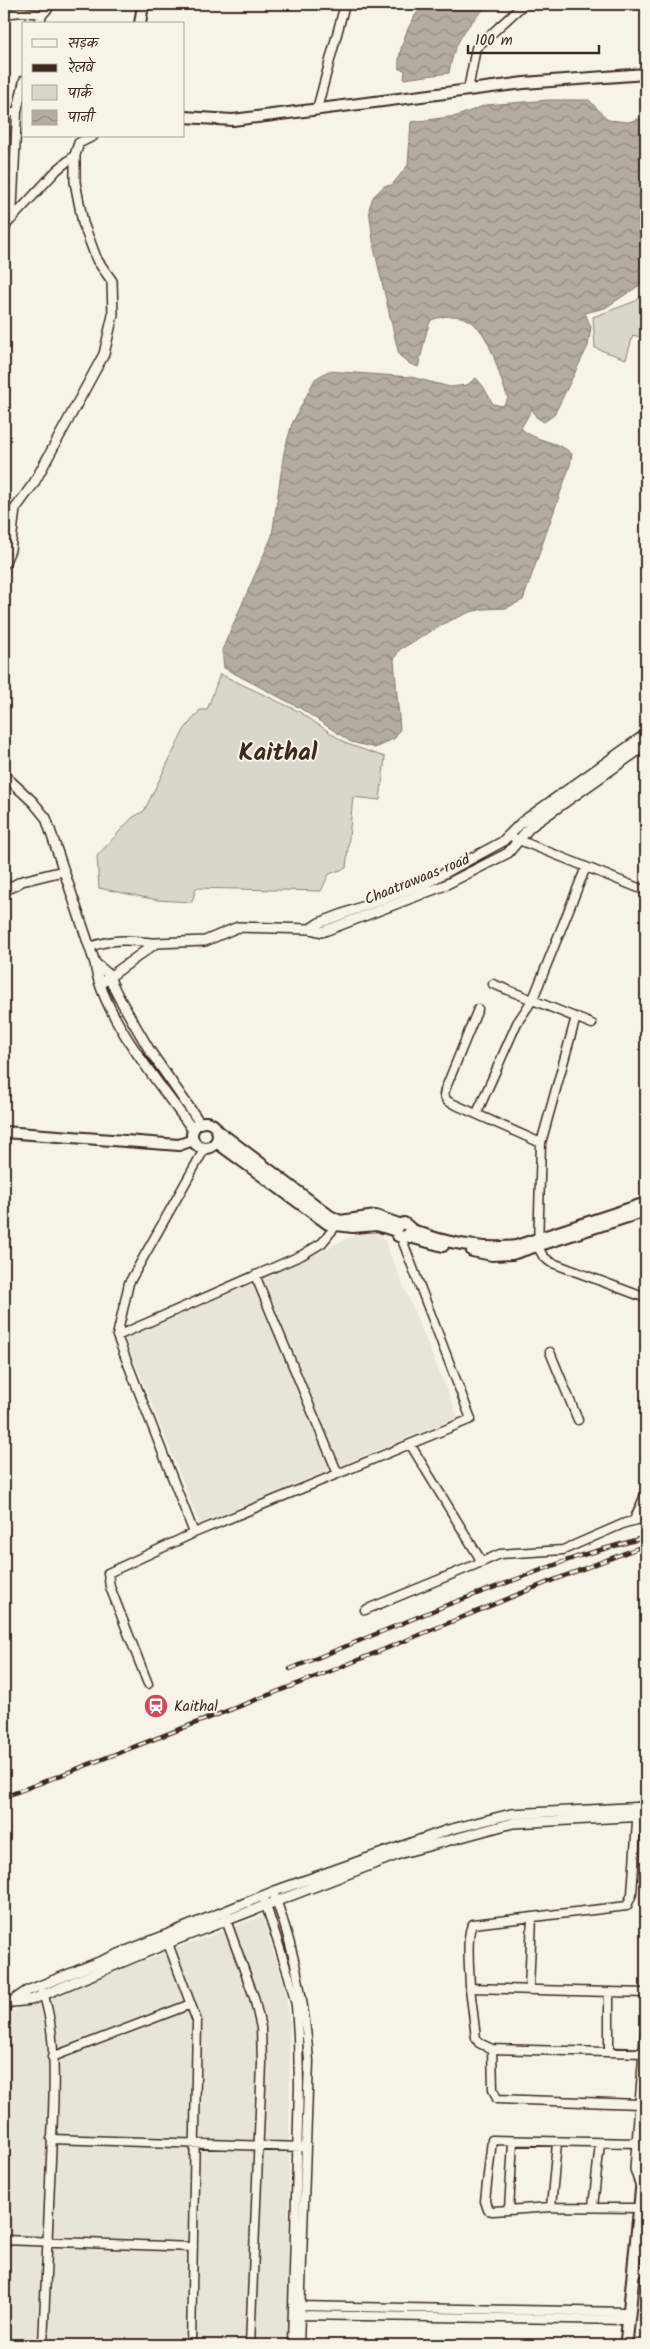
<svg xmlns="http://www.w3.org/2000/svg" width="650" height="2349" viewBox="0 0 650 2349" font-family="Kalam,'Playpen Sans Deva',sans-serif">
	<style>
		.built { fill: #e9e4d9 }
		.green { fill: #dbd6cb; stroke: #8b8074 }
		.water { fill: url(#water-waves); stroke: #84786c }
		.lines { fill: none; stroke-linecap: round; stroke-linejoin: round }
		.minor-casing { stroke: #3b2a1e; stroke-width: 11 }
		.tertiary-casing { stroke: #3b2a1e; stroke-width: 12 }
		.secondary-casing { stroke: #3b2a1e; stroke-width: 14 }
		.primary-casing { stroke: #3b2a1e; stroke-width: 15 }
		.minor { stroke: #f7f3e8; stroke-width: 8 }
		.tertiary { stroke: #f7f3e8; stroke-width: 9 }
		.secondary { stroke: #f7f3e8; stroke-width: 10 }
		.primary { stroke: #f7f3e8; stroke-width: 11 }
		.rail-casing { stroke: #3b2a1e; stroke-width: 4.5 }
		.rail { stroke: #f7f3e8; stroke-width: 2.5; stroke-dasharray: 8; stroke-linecap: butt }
		.labels { text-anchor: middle; stroke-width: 4; stroke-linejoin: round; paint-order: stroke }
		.street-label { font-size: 15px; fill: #3b2a1e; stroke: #f7f3e8 }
		.poi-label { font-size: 15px; fill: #3b2a1e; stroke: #f7f3e8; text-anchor: start }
		.town-label { font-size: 25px; font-weight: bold; fill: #3b2a1e; stroke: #f7f3e8 }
	</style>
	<defs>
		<pattern id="water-waves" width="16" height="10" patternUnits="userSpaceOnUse" patternTransform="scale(1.25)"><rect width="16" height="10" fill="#b4aca0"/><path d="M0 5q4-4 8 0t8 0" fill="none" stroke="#948c82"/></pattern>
	</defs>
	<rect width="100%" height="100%" fill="#f7f3e8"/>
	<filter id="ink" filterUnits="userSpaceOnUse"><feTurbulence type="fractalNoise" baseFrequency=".02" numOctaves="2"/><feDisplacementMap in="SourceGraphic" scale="10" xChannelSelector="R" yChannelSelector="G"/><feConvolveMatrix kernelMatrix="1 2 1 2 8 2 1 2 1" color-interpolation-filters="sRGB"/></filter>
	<g filter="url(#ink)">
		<path class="built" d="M360 1232H381L458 1417 200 1524 125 1338 277 1273Z
			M262 1916 285 1987 290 2026 288 2345H4V2014Z"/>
		<path class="green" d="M646 291V339L633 335 626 359 595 348 593 317 636 301Z
			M220 674 298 711 347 744 385 757 380 800 353 797 346 868 329 874 321 891 196 888 192 902 157 900 99 888 97 856 132 818 144 811 184 730 200 710H207Z"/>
		<path class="water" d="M429 4H490C466 25 454 42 449 73L404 79 405 70 399 69C397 53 407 28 416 14 419 10 425 7 429 4Z
			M549 100H589L608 120 628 122 646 117V281L605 308 585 313 591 327 588 346 554 415 544 422 536 417 532 409 521 428C534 442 558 440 572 454L570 465 523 600 506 608 484 609 470 612 447 622 399 650 394 660 400 729 395 738 375 748 351 742 300 708 224 668 222 650 272 536 284 452 292 424 315 379 328 371 411 377 450 387 467 385 476 378 483 386 493 404 503 406 508 398C492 360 488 300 431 320 424 335 423 351 418 367L410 364 399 355 374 248 369 209 373 197 384 186 392 185 408 165 411 122 457 116 486 105Z"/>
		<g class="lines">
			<g class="minor-casing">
				<path id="minor" d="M4 14 21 12 43 14
					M38 24 43 14 52 4
					M468 90 476 48 524 4
					M317 109 345 4
					M4 112H17
					M12 219 17 112 24 80
					M4 232 7 224 57 170 75 155
					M514 838 646 891
					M90 947C113 938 132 940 156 943
					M493 984 592 1024
					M478 1009 445 1090 444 1095 447 1101 541 1143
					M576 1017 541 1143 538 1247 543 1256 550 1262 646 1298
					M477 1113 517 1023 533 999 586 867
					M255 1275 338 1474
					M117 1336 302 1255 322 1243 339 1222
					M550 1352 578 1420
					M634 1520 646 1493
					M194 1533 117 1336 129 1283 205 1148
					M482 1562 500 1554 563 1550 625 1523 641 1519 646 1521
					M365 1610 482 1562 410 1444
					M148 1684 110 1587 108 1573 194 1533 471 1419 401 1237
					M638 1807 632 1894 627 1906 473 1924C465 1933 470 1974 470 1988L646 1993
					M273 1892C294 1946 305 2003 309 2061L299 2345
					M263 1896 289 1977 296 2005 298 2036 299 2085 292 2345
					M226 1920 254 1997 261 2028 262 2064 250 2345
					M166 1938 197 2021 191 2345
					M40 1986C60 2030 53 2111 51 2159 48 2221 46 2283 43 2345
					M470 1988 476 2038 479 2043 492 2049 644 2053
					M529 1990 532 1917
					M492 2049 493 2089 497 2099 640 2104
					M609 2052V1992
					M52 2057 191 2004
					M51 2139 301 2147
					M637 2143 492 2140 485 2201 488 2210 493 2211 551 2207 640 2208
					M551 2207 557 2143
					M593 2207 600 2143
					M509 2209 513 2142
					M4 2240 193 2247
					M633 2272 646 2271
					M296 2306 629 2312
					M295 2315 628 2320"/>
			</g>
			<g class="tertiary-casing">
				<path id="tertiary" d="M4 564 10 550 15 509 34 483 104 354 113 315 112 281 97 260 83 223 75 182V155L79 143 93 136
					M4 775 33 802 46 818 95 963C101 1015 162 1087 193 1130
					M4 891 22 881 63 871
					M310 929 319 923 428 882 502 842 522 822 646 734
					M95 963 107 973 118 996 150 1051 200 1123
					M100 984 156 943 205 941 238 927 310 929 322 932 443 886 508 853 530 827 646 745
					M13 2002 31 2000 178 1939 402 1853 513 1823 646 1816
					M4 2007 27 1991 275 1891 448 1830 511 1814 646 1807
					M641 2187 635 2169 646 2026"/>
			</g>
			<g class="secondary-casing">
				<path id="secondary" d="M140 24 143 4
					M184 117 233 120 524 83 646 74
					M192 1135a13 13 0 1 1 26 0a13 13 0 1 1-26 0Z
					M217 1130 330 1216 340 1221 376 1216 399 1224
					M4 1132 179 1145 193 1140
					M216 1142 328 1224 353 1227 377 1225 396 1231
					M410 1229 408 1234 404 1237 398 1236 396 1231 397 1226 404 1223C408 1225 409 1228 413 1230 443 1243 483 1250 516 1246L646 1203
					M406 1236 443 1246
					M472 1251 492 1255 512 1254 646 1211"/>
			</g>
			<g class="primary-casing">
				<path id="primary" d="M626 2345 646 2145"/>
			</g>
			<use href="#minor" class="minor"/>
			<use href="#tertiary" class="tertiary"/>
			<use href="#secondary" class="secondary"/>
			<use href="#primary" class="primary"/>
			<g class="rail-casing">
				<path id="rail" d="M290 1669 447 1605 579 1556 646 1537
					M4 1797 336 1669 551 1581 646 1545"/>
			</g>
			<use href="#rail" class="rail"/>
		</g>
	</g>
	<defs>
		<g id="station-disc" transform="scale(1.25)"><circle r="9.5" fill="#d1495b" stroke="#f7f3e8"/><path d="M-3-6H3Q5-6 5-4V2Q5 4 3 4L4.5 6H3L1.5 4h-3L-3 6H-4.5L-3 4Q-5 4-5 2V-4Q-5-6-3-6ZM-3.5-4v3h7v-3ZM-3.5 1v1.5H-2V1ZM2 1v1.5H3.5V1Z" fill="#fff"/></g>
	</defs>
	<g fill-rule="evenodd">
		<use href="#station-disc" x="156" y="1706"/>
	</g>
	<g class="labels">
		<g class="street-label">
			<text transform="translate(417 879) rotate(-22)" y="5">Chaatrawaas road</text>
		</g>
		<g class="poi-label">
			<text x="174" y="1711">Kaithal</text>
		</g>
		<g class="town-label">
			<text x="278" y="760">Kaithal</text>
		</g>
	</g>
	<rect width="650" height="2349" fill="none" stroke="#f7f3e8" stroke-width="20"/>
	<rect x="10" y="10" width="630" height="2329" fill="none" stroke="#3b2a1e" stroke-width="2" filter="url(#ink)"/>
	<rect x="22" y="22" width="162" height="115" fill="#f7f3e8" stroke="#aca397"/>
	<rect x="32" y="39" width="25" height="8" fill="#f7f3e8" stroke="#aca397"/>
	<text x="68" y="48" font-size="15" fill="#3b2a1e">सड़क</text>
	<rect x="32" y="64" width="25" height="8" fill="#3b2a1e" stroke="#aca397"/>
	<text x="68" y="72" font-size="15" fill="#3b2a1e">रेलवे</text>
	<rect x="32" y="85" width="25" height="15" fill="#dbd6cb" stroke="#aca397"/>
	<text x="68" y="98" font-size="15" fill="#3b2a1e">पार्क</text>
	<rect x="32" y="110" width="25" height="15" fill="url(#water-waves)" stroke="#aca397"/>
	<text x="68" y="122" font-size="15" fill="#3b2a1e">पानी</text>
	<path d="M468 45v8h131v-8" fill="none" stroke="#3b2a1e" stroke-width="2.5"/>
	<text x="475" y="45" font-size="15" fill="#3b2a1e" stroke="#f7f3e8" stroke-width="4" paint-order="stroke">100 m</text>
</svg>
